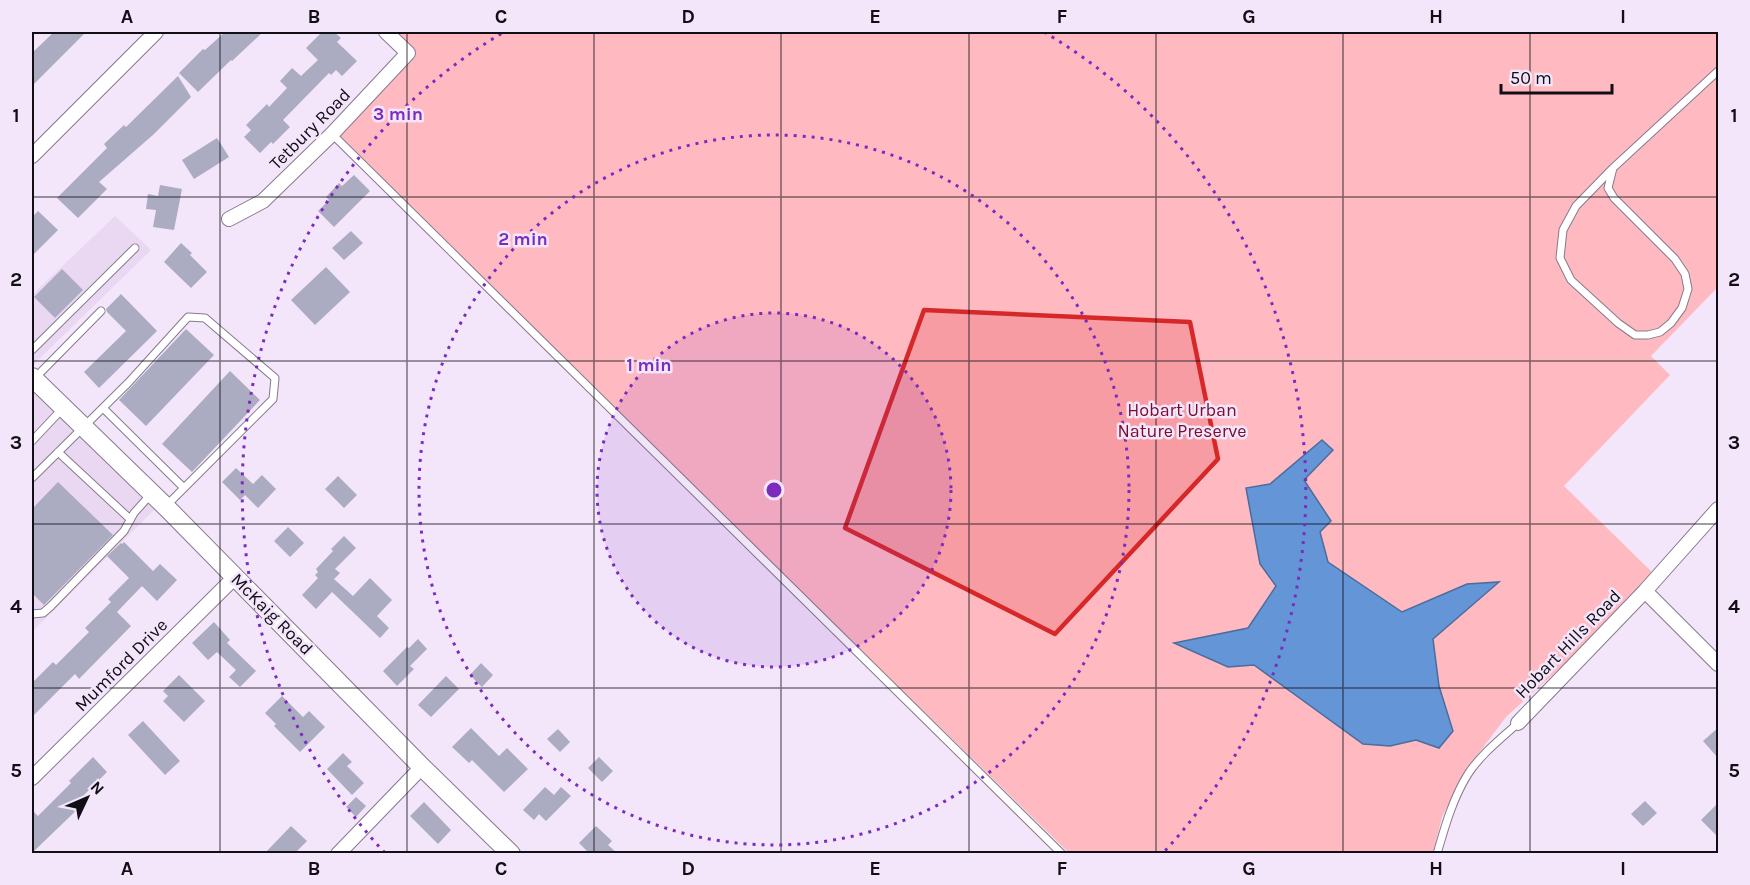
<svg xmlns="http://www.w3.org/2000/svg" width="1750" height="885" viewBox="0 0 1750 885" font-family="Karla,sans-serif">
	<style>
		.built { fill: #ead8f3 }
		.green { fill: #ffbac1 }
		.water { fill: #6495d7; stroke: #4b6c9d; stroke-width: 1.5 }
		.building { fill: #ababc1 }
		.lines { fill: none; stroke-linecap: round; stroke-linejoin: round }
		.lane-casing { stroke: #877a8d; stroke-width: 9 }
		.street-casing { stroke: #877a8d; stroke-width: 16 }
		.secondary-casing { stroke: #877a8d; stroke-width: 20 }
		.lane { stroke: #fff; stroke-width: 7 }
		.street { stroke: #fff; stroke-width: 14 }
		.secondary { stroke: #fff; stroke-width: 18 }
		.marked { fill: #d62828; fill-opacity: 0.2; stroke: #d62828; stroke-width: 4.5; stroke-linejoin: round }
		.grid { fill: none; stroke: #120e15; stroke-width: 1.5; stroke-opacity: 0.55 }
		.ring { fill: none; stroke: #7b2cbf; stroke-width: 3; stroke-dasharray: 3 6 }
		.labels { text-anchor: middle; stroke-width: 5; stroke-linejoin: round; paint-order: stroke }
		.street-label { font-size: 18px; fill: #120e15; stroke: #f3e6fb }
		.park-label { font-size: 18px; fill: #7b0c2d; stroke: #f3e6fb }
		.centre { fill: #7b2cbf; stroke: #f3e6fb; stroke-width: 3 }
		.ring-label { font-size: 18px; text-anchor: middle; font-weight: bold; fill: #7b2cbf; stroke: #f3e6fb; stroke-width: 5; stroke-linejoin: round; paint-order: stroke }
		.neatline { fill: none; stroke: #120e15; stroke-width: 2 }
		.grid-label { font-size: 20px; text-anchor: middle; font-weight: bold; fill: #120e15 }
	</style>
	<rect width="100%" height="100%" fill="#f3e6fb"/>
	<path class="built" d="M115 216 151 250 32 366V295Z
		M32 377 161 503 32 632Z"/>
	<path class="green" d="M386 32H1718V287L1651 356 1670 375 1564 486 1657 577 1645 591 1506 717 1466 770 1442 817 1433 853H1069L332 134 407 53Z"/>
	<path class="water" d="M1322 440 1333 450 1304 480 1331 521 1320 532 1328 562 1402 612 1467 584 1499 582 1433 639 1439 686 1453 731 1439 748 1416 740 1390 746 1363 744 1254 665 1228 667 1174 643 1248 628 1276 586 1260 564 1246 488 1270 484Z"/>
	<path class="building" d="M54 32H86L32 86V53Z
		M225 32H263L232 61 231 60 198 92 179 73 203 49 205 50Z
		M322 32H334L341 38 337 42 357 61 342 76 336 70 331 75 329 73 283 120 290 127 273 144 271 142 260 153 244 137 251 130 246 125 267 104 269 107 287 88 280 81 292 68 301 76 318 60 306 48Z
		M178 76 191 97 154 134 99 182 107 189 78 218 57 198 107 148 104 144 124 125 126 127Z
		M217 138 229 157 194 179 182 160Z
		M354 175 370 191 334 227 318 211 329 200 326 197 339 183 342 186Z
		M160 185 182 189 174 230 153 227 156 210 146 209 148 194 158 196Z
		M38 211 58 230 32 256V217Z
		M351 231 363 243 344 260 332 248Z
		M181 243 192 253 190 255 207 272 191 288 164 262Z
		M326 267 350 292 315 325 291 300Z
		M62 269 83 290 55 318 34 297Z
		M121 294 157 331 99 388 84 372 126 331 107 312 106 309Z
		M186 329 214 355 146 426 119 400Z
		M230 371 260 400 192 472 162 444Z
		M236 468 253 484 262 475 276 489 258 508 245 495 240 500 222 482Z
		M338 476 357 495 344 508 325 489Z
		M58 482 113 535 44 605 32 593V509Z
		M288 527 304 543 290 557 274 541Z
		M344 536 356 548 335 569 340 573 334 579 353 596 370 578 392 600 377 616 389 628 380 638 332 592 316 609 302 595 318 578 315 575 318 572 316 569 333 551 331 549Z
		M124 542 153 571 160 564 177 580 157 601 142 586 117 612 131 626 79 679 75 674 32 717V683L53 662 56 665 89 632 85 628 111 602 108 599 129 578 107 556 121 543 122 544Z
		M214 622 230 640 227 643 256 671 240 687 229 677 236 670 217 652 208 660 192 643Z
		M418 639 427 649 410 666 414 669 397 686 383 671 407 647 409 648Z
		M481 663 493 675 482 687 470 675Z
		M179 675 205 701 184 722 163 701 168 696 163 691Z
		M446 676 459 689 431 717 418 705Z
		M282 696 303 717 309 711 325 727 300 752 274 726 276 724 265 713Z
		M143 721 180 761 165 775 128 735Z
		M1719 727V759L1703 741Z
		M471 728 499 756 507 748 528 769 504 792 472 760 469 763 452 747Z
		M558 729 570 742 560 752 547 739Z
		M343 753 352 762 347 766 364 783 352 795 327 769Z
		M93 757 107 772 79 800 83 804 32 853V810L38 816 71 783 69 781Z
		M599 757 613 771 602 782 588 768Z
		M545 787 554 795 561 787 571 796 546 821 539 814 534 820 523 810Z
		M356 797 366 806 356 817 346 807Z
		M1645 801 1657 813 1643 826 1631 814Z
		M424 802 451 830 438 844 410 816Z
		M1719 802V838L1701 820Z
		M291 826 307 841 294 854H264Z
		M596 826 612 841 608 845 618 854H590L579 843Z"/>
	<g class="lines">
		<g class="lane-casing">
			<path id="lane" d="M332 134 1062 854
				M1613 168 1608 188 1614 198 1675 259 1685 274 1688 289 1682 308 1671 323 1660 332 1648 335H1635L1618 323 1571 280 1560 258 1563 230 1576 206 1613 168 1718 71
				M32 350 135 248
				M36 377 101 311
				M103 408 184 488
				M32 441 63 408
				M58 452 130 519
				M32 478 128 383 188 317 205 318 275 378 273 399 167 505
				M32 614 43 613 51 606 124 531 134 513 152 493
				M1437 854C1445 826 1453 798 1468 774 1481 754 1501 739 1518 723"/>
		</g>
		<g class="street-casing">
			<path id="street" d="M32 156 156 32
				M229 219 263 201 332 134 408 53 386 32
				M1645 591 1718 664
				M1518 723 1645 591 1718 509
				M32 778 235 577
				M338 854 422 767"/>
		</g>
		<g class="secondary-casing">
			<path id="secondary" d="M32 377 166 507 422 767 511 854"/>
		</g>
		<use href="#lane" class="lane"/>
		<use href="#street" class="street"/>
		<use href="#secondary" class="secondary"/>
	</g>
	<path class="marked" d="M924 310 1190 322 1218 459 1055 634 845 528Z"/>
	<path class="grid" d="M220 32V854M407 32V854M594 32V854M781 32V854M969 32V854M1156 32V854M1343 32V854M1530 32V854M32 197H1718M32 361H1718M32 524H1718M32 688H1718"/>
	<circle cx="774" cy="490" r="177" fill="#7b2cbf" fill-opacity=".12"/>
	<g class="ring">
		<circle cx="774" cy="490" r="177"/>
		<circle cx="774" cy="490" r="355"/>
		<path d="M385 853A532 532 0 0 1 504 32M1044 32A532 532 0 0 1 1163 853"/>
	</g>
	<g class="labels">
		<g class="street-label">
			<text transform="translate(310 129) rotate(-45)" y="6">Tetbury Road</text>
			<text transform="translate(272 614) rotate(45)" y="6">McKaig Road</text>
			<text transform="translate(1568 644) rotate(-46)" y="6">Hobart Hills Road</text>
			<text transform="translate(121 665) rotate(-45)" y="6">Mumford Drive</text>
		</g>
		<g class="park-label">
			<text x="1182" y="416">Hobart Urban<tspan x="1182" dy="21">Nature Preserve</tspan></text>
		</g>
	</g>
	<circle cx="774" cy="490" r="9" class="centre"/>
	<g class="ring-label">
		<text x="398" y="120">3 min</text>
		<text x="523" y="245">2 min</text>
		<text x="649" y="371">1 min</text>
	</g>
	<rect width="1750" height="885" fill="none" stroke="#f3e6fb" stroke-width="66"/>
	<g transform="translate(87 798) rotate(46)" stroke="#f3e6fb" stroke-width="4.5" paint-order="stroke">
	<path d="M0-4.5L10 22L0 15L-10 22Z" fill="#120e15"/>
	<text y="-9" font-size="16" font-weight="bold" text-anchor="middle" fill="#120e15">N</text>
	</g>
	<path d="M1501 84v9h111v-9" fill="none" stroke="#120e15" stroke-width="3"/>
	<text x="1510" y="84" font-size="18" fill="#120e15" stroke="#f3e6fb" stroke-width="4.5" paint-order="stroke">50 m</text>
	<rect x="33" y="33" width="1684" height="819" class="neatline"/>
	<g class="grid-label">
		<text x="127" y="23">A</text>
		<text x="314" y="23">B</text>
		<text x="501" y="23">C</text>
		<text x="688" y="23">D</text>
		<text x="875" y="23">E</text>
		<text x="1062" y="23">F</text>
		<text x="1249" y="23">G</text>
		<text x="1436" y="23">H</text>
		<text x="1623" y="23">I</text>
		<text x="16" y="122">1</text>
		<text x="1734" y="122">1</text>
		<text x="16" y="286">2</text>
		<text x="1734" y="286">2</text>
		<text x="16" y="449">3</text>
		<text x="1734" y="449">3</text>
		<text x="16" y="613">4</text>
		<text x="1734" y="613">4</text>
		<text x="16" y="777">5</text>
		<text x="1734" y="777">5</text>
		<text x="127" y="875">A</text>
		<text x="314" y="875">B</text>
		<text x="501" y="875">C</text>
		<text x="688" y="875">D</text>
		<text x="875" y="875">E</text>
		<text x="1062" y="875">F</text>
		<text x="1249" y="875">G</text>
		<text x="1436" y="875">H</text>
		<text x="1623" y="875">I</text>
	</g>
</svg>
